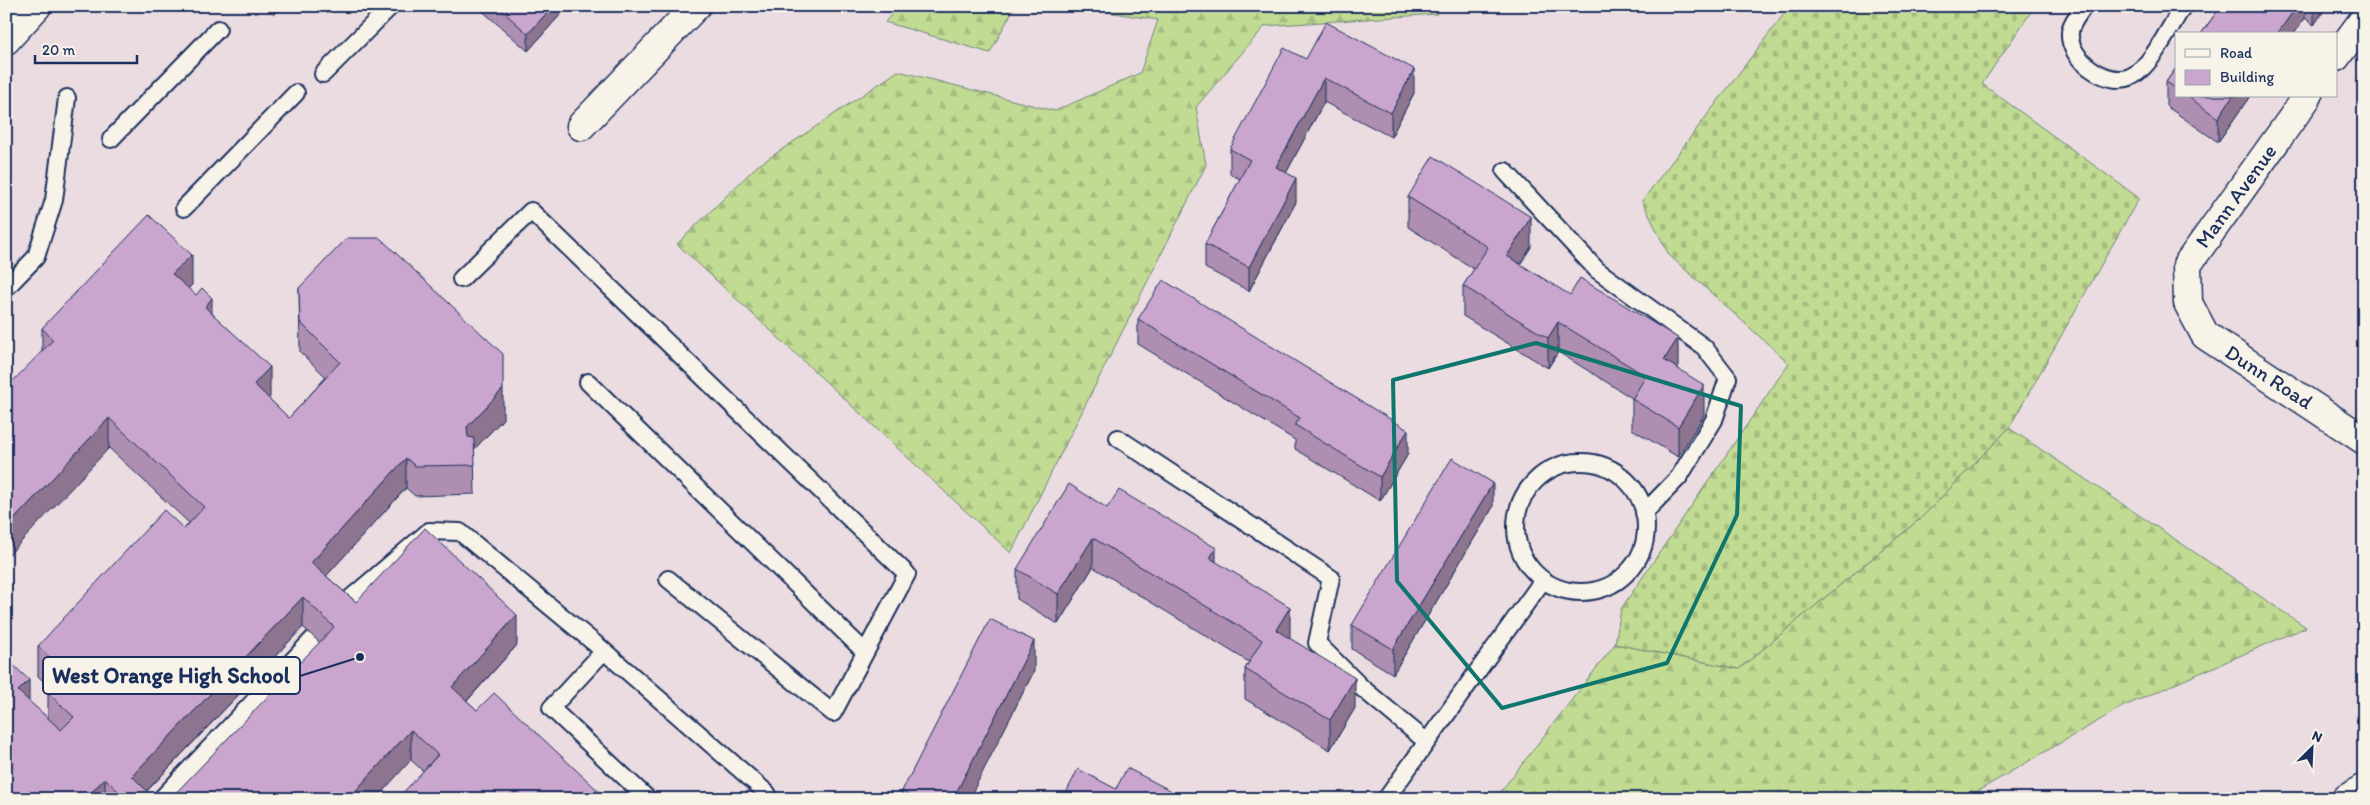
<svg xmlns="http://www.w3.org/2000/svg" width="2370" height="805" viewBox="0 0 2370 805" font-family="Itim,sans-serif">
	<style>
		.forest { fill: url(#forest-firs); stroke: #6e8578 }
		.cemetery { fill: url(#cemetery-stones); stroke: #6e8578 }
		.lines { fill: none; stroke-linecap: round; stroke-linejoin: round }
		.service-casing { stroke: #1b2f5e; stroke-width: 20 }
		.minor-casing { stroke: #1b2f5e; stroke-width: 31 }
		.secondary-casing { stroke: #1b2f5e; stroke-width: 31 }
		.service { stroke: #f7f3e8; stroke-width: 16 }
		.minor { stroke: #f7f3e8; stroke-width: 28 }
		.secondary { stroke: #f7f3e8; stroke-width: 28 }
		.wall { fill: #ae8eb1; stroke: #1b2f5e }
		.shaded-wall { fill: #8d7490; stroke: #1b2f5e }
		.building { fill: #caa5ce; stroke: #1b2f5e }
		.marked { fill: none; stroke: #0f766e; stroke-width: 4; stroke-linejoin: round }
		.labels { text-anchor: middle; stroke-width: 4; stroke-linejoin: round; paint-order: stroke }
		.street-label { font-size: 21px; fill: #1b2f5e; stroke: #f7f3e8 }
		.leader { fill: none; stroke: #1b2f5e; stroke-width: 2 }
		.callout-dot { fill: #1b2f5e; stroke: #f7f3e8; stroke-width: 2 }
		.callout { fill: #f7f3e8; stroke: #1b2f5e; stroke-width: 2 }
		.callout-label { font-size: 22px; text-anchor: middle; font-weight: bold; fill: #1b2f5e }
	</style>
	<defs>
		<pattern id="forest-firs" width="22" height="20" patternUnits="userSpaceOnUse" patternTransform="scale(1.25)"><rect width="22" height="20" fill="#c1db92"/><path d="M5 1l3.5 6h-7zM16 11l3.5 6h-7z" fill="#a5bc80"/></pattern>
		<pattern id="cemetery-stones" width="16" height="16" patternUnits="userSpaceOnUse" patternTransform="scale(1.25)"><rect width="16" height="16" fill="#c1db92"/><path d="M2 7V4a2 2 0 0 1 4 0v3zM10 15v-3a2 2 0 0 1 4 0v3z" fill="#a5bc80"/></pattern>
	</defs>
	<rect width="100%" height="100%" fill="#eadce0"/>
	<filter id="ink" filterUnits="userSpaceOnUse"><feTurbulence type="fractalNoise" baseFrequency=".02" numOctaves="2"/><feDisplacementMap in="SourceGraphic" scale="10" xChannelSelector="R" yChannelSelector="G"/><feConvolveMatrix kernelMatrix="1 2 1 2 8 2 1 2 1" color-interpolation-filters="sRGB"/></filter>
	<g filter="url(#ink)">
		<path class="forest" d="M899 6H1015L990 53 885 22Z
			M1071 6H1428L1437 14 1265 26 1196 107 1206 165 1011 553 677 244 756 167 898 71 1055 111 1140 73 1158 20Z
			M2009 428 2306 627 2122 707 1964 799H1495L1615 644 1739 669 1922 517Z"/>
		<path class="cemetery" d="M1790 6H2035L1982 84 2139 198 2009 428 1922 517 1739 669 1615 644 1621 609 1789 363 1669 255 1642 201Z"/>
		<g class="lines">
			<g class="service-casing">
				<path id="service" d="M2084 6C2079 14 2070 24 2070 33 2068 59 2107 87 2130 77 2150 69 2171 25 2183 6
					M323 74 391 6
					M111 139 218 29
					M1505 171 1597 270 1704 347 1728 378 1714 420 1679 477 1644 513
					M184 208 296 93
					M461 279 531 211 907 574 833 713 668 579
					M6 288 36 257 54 200 67 98
					M588 382 865 652
					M1118 438 1331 578 1317 643 1362 688 1427 742
					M1516 527a65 65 0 1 1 130 0a65 65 0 1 1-130 0Z
					M336 614 346 602 429 531 460 532 604 651 767 793 770 799
					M604 651 551 708 648 799
					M161 799 314 638
					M1386 799 1543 580"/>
			</g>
			<g class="minor-casing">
				<path id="minor" d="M2336 57 2364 19
					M2308 96 2187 265 2188 303 2205 335 2364 440
					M581 126 696 6
					M2346 799 2364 788"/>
			</g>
			<g class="secondary-casing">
				<path id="secondary" d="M6 40 37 6"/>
			</g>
			<use href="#service" class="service"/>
			<use href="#minor" class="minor"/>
			<use href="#secondary" class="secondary"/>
		</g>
		<path class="wall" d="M264 6H281L274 14Z
			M479 6H568L528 51 479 8Z
			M2221 6H2325V9L2314 25 2305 18 2294 34H2201Z
			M1306 59 1414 93 1391 137 1324 102 1286 173 1296 202 1249 291 1205 268V244L1240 179 1230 174V149Z
			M2176 68V96H2250L2218 142 2166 106V82Z
			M1408 197 1531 247 1520 264 1678 369 1704 415 1678 457 1632 429V398L1558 352 1548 368 1463 316V286L1474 269 1408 227Z
			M192 285 188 289 212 313 270 397 268 398 289 418 326 377 300 352 299 288 503 419 474 449 475 494 415 496 406 488 326 576 356 602 517 645 467 701 477 710 423 771 411 760 319 642 303 627 147 791 155 799H6L29 702 48 718V693L51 689 38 676V646L184 529 189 523 109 448 42 350V328Z
			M1138 319 1408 454 1380 501 1295 449V440L1138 344Z
			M1493 507 1393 674 1352 649V625Z
			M1107 508 1216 562 1290 637 1289 638 1355 708 1330 750 1245 699V669L1249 662 1093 567 1058 624 1017 599V569Z
			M1034 671 969 797 972 799H902V791Z"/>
		<path class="shaded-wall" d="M274 6H281L274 14Z
			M553 6H568L528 51V34Z
			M2297 6H2305V18L2294 34H2277Z
			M2314 6H2325V9L2314 25Z
			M1414 69V93L1391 137V113Z
			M1324 78V102L1276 192V167Z
			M2233 96H2250L2218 142V118Z
			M1296 178V202L1249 291V267Z
			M1531 217V247L1507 286V256Z
			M192 255V285L172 304V274Z
			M212 298V328L205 307Z
			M1558 322V352L1548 368V338Z
			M1678 338V368L1664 390V360Z
			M270 367V397L254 414V384Z
			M1704 385V415L1678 457V427Z
			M503 389V419L467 457V427Z
			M109 418V448L6 558V528Z
			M1408 430V454L1380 501V477Z
			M406 458V488L311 593V563Z
			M1493 483V507L1393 674V649Z
			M1093 538V567L1058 624V594Z
			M1216 548V578L1210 558Z
			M303 597V627L139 799 132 776Z
			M1290 607V637L1276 660V630Z
			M517 615V645L452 717V687Z
			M1034 641V671L969 799 957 791Z
			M1355 678V708L1330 750V720Z
			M29 680V709L18 691Z
			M411 730V760L376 799H348Z
			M105 778V799H85Z"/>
		<path class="building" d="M497 6H553L528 34Z
			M2221 6H2297L2277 34H2201Z
			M1326 22 1414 69 1391 113 1324 78 1276 167 1296 178 1249 267 1205 244 1250 160 1230 149 1284 48 1306 59Z
			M2176 68V88L2166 82Z
			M2187 96H2233L2218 118Z
			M1433 156 1531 217 1507 256 1570 295 1580 278 1678 338 1664 360 1704 385 1678 427 1632 399 1646 376 1558 322 1548 338 1463 286 1488 247 1408 197Z
			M149 215 192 255 172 274 196 295 202 288 212 298 205 307 270 367 254 384 289 418 340 362 300 322 299 288 347 238H380L503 354V389L467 427 468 437 474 438 475 465 415 466 406 458 311 563 356 602 425 528 517 615 452 687 477 710 494 693 607 799H397L438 755 411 730 348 799H170L334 627 303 597 132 776 155 799H126L105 778 85 799H6V658L29 680 18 691 61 730 74 717 48 693 66 673 38 646 164 510 184 529 204 507 109 418 6 528V388L53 340 42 328Z
			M1163 280 1408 430 1380 477 1295 425 1300 418 1138 319Z
			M1452 458 1493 483 1393 649 1352 625Z
			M1069 484 1107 508 1119 490 1216 548 1210 558 1290 607 1276 630 1355 678 1330 720 1245 669 1262 640 1093 538 1058 594 1017 569Z
			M990 619 1034 641 957 791 972 799H916L902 791Z
			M1127 768 1187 799H1063L1078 769 1116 789Z"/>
	</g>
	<path class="marked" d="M1536 343 1741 406 1737 515 1667 663 1502 708 1397 581 1393 380Z"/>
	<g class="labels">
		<g class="street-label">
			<text transform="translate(2236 196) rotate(-54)" y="7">Mann Avenue</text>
			<text transform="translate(2269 377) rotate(33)" y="7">Dunn Road</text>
		</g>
	</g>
	<path class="leader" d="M360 657L300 676"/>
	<circle class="callout-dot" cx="360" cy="657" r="5"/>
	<rect class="callout" x="43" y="657" width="257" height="37" rx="5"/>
	<g class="callout-label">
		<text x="171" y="683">West Orange High School</text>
	</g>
	<rect width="2370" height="805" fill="none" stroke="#f7f3e8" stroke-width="25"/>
	<rect x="12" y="12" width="2345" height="780" fill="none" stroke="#1b2f5e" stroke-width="2" filter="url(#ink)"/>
	<rect x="2175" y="32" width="162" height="65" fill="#f7f3e8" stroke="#9fa5b1"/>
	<rect x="2185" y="49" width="25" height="8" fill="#f7f3e8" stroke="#9fa5b1"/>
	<text x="2220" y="58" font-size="15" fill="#1b2f5e">Road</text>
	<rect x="2185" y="70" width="25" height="15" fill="#caa5ce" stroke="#9fa5b1"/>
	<text x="2220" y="82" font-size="15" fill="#1b2f5e">Building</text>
	<g transform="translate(2312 748) rotate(24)" stroke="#f7f3e8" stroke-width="4" paint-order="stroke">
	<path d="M0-4L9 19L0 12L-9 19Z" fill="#1b2f5e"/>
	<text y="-8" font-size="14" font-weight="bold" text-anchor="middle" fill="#1b2f5e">N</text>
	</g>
	<path d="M35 55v8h102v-8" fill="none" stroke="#1b2f5e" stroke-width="2.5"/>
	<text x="42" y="55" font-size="15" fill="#1b2f5e" stroke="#f7f3e8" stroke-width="4" paint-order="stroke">20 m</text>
</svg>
